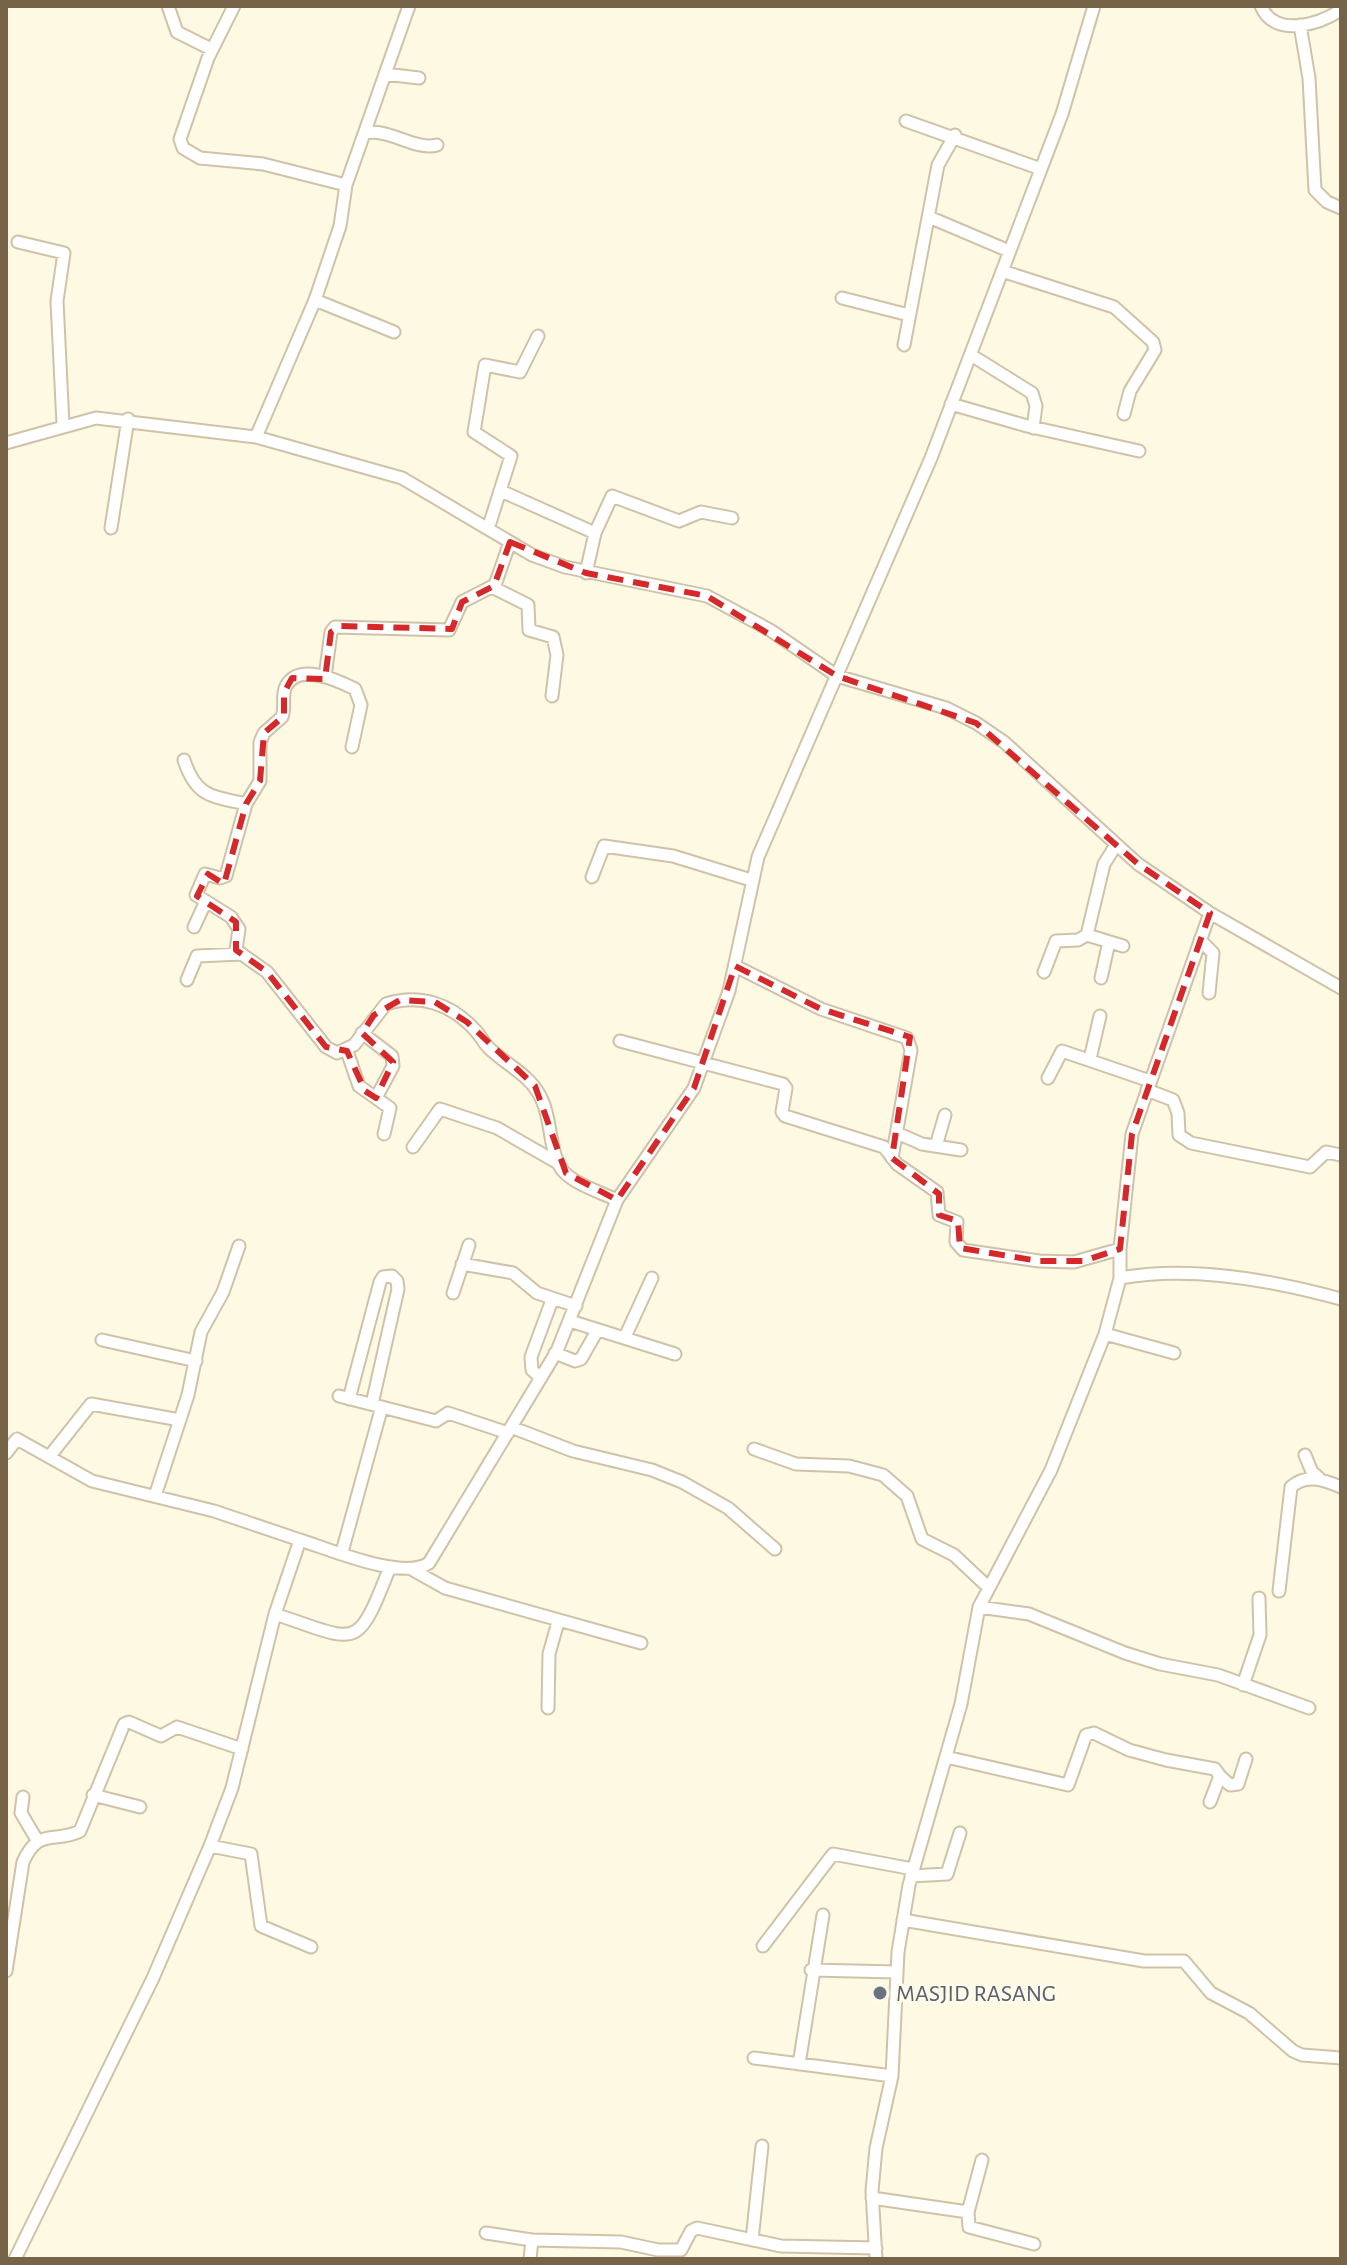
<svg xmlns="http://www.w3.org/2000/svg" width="1347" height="2265" viewBox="0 0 1347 2265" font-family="'Alegreya Sans',sans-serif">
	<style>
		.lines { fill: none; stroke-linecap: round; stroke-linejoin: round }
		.minor-casing { stroke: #d0c2a8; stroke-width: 15 }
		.minor { stroke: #fff; stroke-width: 11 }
		.marked { fill: none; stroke: #d62828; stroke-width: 6; stroke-dasharray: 16 10; stroke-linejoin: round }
		.worship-dot { fill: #6b7280; stroke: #fffbea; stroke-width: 3 }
		.labels { text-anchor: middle; stroke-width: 6; stroke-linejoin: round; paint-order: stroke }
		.worship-label { font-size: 24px; fill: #5b616d; stroke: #fffbea; text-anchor: start }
	</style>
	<rect width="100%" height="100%" fill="#fef9e2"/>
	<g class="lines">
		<g class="minor-casing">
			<path id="minor" d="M168 6 177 32 211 49
				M234 6 208 58 180 139 183 148 200 158 263 164 346 185
				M1261 6C1274 38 1318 25 1341 10
				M1300 25 1309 78 1315 190 1327 202 1341 208
				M385 74 419 78
				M906 121 1041 169
				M365 133C390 128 415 151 437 145
				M929 217 1009 251
				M18 242 64 253 57 301 63 425
				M1002 271 1114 307 1153 342 1155 350 1130 391 1124 414
				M842 298 909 315
				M315 300 394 332
				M904 345 938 165 955 135
				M971 355 1032 393 1036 406 1033 428
				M951 404 1027 426 1139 451
				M256 437 315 300 340 226 346 185 409 6
				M6 443 96 418 256 437 402 478 532 555 565 567 707 596 770 630 837 676 946 708 976 723 1004 742 1138 864 1210 913 1341 988
				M501 491 595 533
				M489 526 511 456 474 432 485 365 520 372 538 336
				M111 528 128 419
				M586 573 595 533 612 496 679 521 701 512 732 518
				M492 587 528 605 529 630 553 637 557 655 552 696
				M325 677 331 632 335 627 449 630 462 602 495 585 510 542
				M352 747 361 705 355 689C337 680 299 662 286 686 281 695 286 707 282 717L264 733 260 742V781L246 804 226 876 220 878 205 874 196 895 231 917 239 929 236 950 267 972 326 1047 337 1053 354 1045 386 1004C420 993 451 1004 475 1030 481 1036 484 1044 490 1049 509 1067 531 1075 542 1100 552 1121 549 1154 563 1171 576 1185 600 1192 617 1200
				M184 760C196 797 211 796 246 804
				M592 877 604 846 673 856 751 880
				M194 927 206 901
				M1087 935 1123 946
				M1200 940 1213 953 1209 993
				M735 966 821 1009 907 1038 911 1050 892 1158
				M1044 972 1056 941 1078 940 1087 935 1104 864 1116 845
				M1101 978 1109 942
				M187 980 197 956 242 954
				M362 1033 392 1056 393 1066 376 1098
				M620 1041 783 1084 786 1088 782 1112 785 1116 884 1147 897 1164 937 1192 939 1215 957 1222 956 1242 963 1250 1039 1261 1074 1262 1120 1249
				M347 1051 359 1086 390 1108 384 1134
				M1090 1059 1100 1016
				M1048 1078 1062 1051 1150 1081
				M1147 1090 1173 1100 1178 1113 1179 1135 1191 1143 1310 1167 1326 1152 1341 1155
				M897 1133 922 1144 961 1150
				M936 1146 945 1115
				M413 1147 440 1109 497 1128 558 1163
				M462 1264 513 1273 537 1293 576 1306
				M1120 1278C1191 1265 1272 1280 1341 1299
				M453 1293 469 1245
				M570 1321 675 1354
				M1105 1334 1174 1353
				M625 1337 652 1278
				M102 1340 196 1361
				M555 1353 575 1361 581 1359 597 1331
				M541 1378 532 1370 531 1357 552 1300
				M339 1396 436 1421 448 1413 508 1433
				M349 1399 380 1282 383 1277 392 1276 397 1281 398 1289 372 1404
				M511 1427 573 1451 652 1470 682 1482 728 1508 775 1549
				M754 1449 796 1464 849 1466 883 1475 907 1496 922 1539 954 1555 989 1588
				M6 1453 17 1439 92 1481 214 1511 300 1540
				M1305 1455 1312 1472 1319 1478
				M49 1457 91 1404 180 1420
				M155 1496 188 1395 201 1332 223 1292 239 1246
				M342 1552 381 1410
				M413 1570 445 1588 641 1643
				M1279 1591 1291 1487C1306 1473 1324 1480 1341 1487
				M979 1607 1029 1614 1125 1653 1160 1664 1218 1675 1309 1708
				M275 1614C359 1642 356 1653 390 1567
				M1243 1685 1260 1635 1259 1598
				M548 1708 549 1654 558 1622
				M946 1757 1068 1785 1086 1735 1094 1733 1129 1750 1166 1760 1215 1769 1220 1776 1210 1802
				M1220 1776 1230 1785 1238 1784 1246 1759
				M93 1795 140 1807
				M23 1797 21 1813 37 1840
				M210 1846 251 1854 261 1926 311 1947
				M911 1876 947 1874 960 1833
				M903 1920 1144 1961H1184L1211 1993 1249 2013 1293 2051 1302 2055 1341 2058
				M763 1946 833 1854 913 1869
				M811 1970 896 1972
				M6 1971 23 1862C39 1826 55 1844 80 1831L124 1724 129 1722 161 1736 177 1727 242 1749
				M754 2058 892 2076
				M799 2064 823 1915
				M872 2198 968 2212 982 2160
				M968 2212 969 2227 1034 2244
				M486 2233 532 2240
				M752 2240 762 2146
				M15 2259 153 1978 210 1846 232 1788 275 1614 300 1540C329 1549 403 1581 429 1563L557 1351 617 1200 694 1088 729 991 758 857 931 458 1062 114 1094 6
				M530 2259 532 2240 621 2242 658 2250H681L691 2231 697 2228 781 2246 876 2248
				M876 2259 872 2191 876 2148 892 2076 898 1952 909 1885 961 1704 979 1607 1051 1470 1105 1334 1120 1278V1249L1132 1134 1210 913"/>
		</g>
		<use href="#minor" class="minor"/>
	</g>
	<path class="marked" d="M510 542 586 573 707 596 837 676 976 723 1138 864 1210 913 1132 1134 1120 1249 1083 1261H1039L960 1248 958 1221 939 1215V1194L892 1158 910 1037 821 1009 735 966 694 1088 617 1200 566 1173 535 1086 467 1022 435 1002 400 1000 374 1015 362 1033 393 1062 376 1098 365 1091 347 1051 326 1047 267 972 236 950V922L197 896 208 874 224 884 246 804 260 781 264 733 284 716V693L292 678 325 679 331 632 341 626 452 629 462 602 494 586Z"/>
	<circle class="worship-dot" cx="880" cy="1993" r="8"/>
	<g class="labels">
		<g class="worship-label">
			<text x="896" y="2001">MASJID RASANG</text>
		</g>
	</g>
	<rect width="1347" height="2265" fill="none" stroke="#776347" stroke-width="16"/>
</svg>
